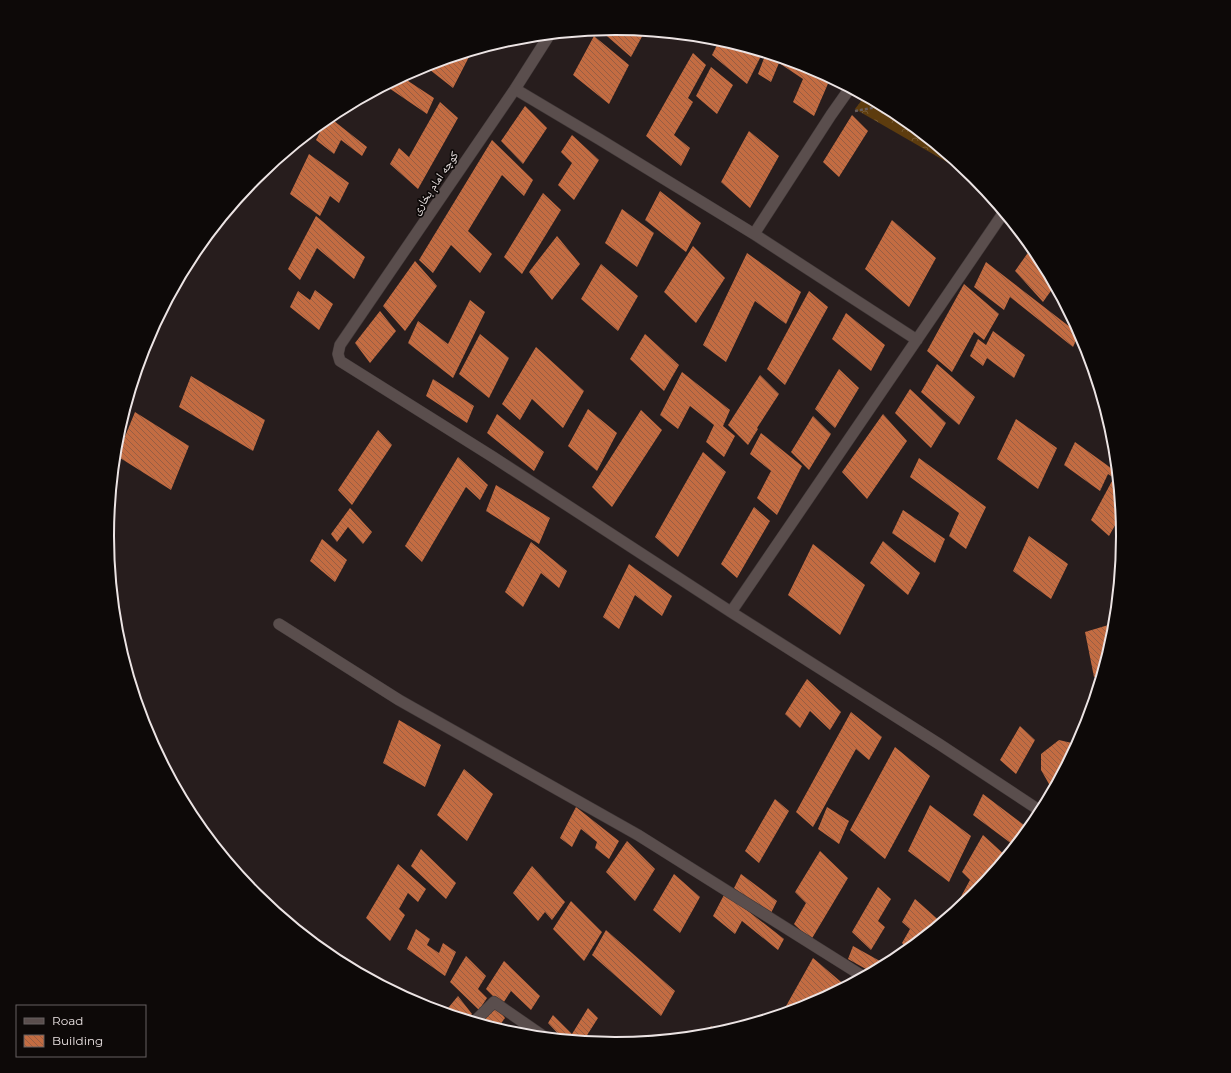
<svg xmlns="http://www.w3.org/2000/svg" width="1231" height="1073" viewBox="0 0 1231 1073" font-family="Montserrat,'Noto Naskh Arabic',sans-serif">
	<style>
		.park { fill: url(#park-crowns) }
		.building { fill: url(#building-back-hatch) }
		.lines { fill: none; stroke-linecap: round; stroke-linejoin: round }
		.minor-casing { stroke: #403838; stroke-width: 12 }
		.path { stroke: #665c5c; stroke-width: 2.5; stroke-dasharray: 3 2; stroke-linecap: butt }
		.minor { stroke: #5a4e4d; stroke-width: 11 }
		.labels { text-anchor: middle; stroke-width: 3.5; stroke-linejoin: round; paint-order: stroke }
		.street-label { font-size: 12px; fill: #ece4e4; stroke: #0d0908 }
		.rim { fill: none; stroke: #ece4e4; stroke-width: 2 }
	</style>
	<defs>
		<pattern id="park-crowns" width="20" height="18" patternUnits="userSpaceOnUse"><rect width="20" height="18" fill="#5d3c0e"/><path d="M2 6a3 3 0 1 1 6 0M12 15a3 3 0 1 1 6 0" fill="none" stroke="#745831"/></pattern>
		<pattern id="building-back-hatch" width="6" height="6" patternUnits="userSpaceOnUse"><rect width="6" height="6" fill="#c36c42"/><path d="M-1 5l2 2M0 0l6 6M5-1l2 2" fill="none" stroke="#985e43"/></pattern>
	</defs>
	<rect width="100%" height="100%" fill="#271d1d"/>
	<path class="park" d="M865 96 898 114 978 180 855 109Z"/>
	<path class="building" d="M616 28 645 31 631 57 600 30Z
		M594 36 629 65 609 104 573 75Z
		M720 39 763 52 747 84 712 55Z
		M470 52 471 53 453 88 425 66Z
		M693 53 706 65 688 98 693 102 674 135 690 148 681 166 646 136Z
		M766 53 810 67 830 79 814 116 793 102 803 79 779 63 771 82 758 74Z
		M711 67 733 85 717 114 696 96Z
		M402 77 434 98 427 114 386 86Z
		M440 102 458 118 418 189 390 164 399 148 409 157Z
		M525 106 547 128 523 164 501 141Z
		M852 115 868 131 839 177 823 162Z
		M329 117 367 147 362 156 341 140 334 154 316 140 326 120Z
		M749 131 779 156 750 208 721 182Z
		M572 135 599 160 574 200 558 185 572 163 561 152Z
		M492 140 533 180 524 196 502 175 468 231 492 254 480 273 451 245 433 273 419 260Z
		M309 154 349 183 339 203 330 196 320 216 290 194Z
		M660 191 701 223 686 252 645 220Z
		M543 193 561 210 522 274 504 257Z
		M622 209 654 233 637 267 605 243Z
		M316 216 365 257 354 279 317 248 300 280 288 269Z
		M892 220 936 258 909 307 865 269Z
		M557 236 580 264 552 300 529 272Z
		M693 246 725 278 696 323 664 292Z
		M1032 247 1038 254 1055 285 1043 302 1015 271Z
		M747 253 801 292 786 324 755 301 726 362 703 345Z
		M415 261 437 286 405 331 383 306Z
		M986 262 1079 334 1073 347 1010 297 1004 310 974 287Z
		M601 264 638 296 618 331 581 299Z
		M964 284 999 314 984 340 974 332 952 372 927 351Z
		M315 290 333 304 319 330 290 307 298 291 310 300Z
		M809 291 828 307 785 385 767 369Z
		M470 300 485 312 453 378 408 343 418 321 448 344Z
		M380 311 396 331 370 363 355 343Z
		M846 313 885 345 871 371 832 339Z
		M993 331 1025 355 1014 378 987 358 983 366 970 356 978 339 986 345Z
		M480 334 509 358 489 398 459 374Z
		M645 334 679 365 664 391 630 359Z
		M536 347 584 391 563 428 532 399 520 420 502 404Z
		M937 364 975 397 959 425 921 392Z
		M839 369 859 388 835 428 815 409Z
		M682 372 730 410 723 426 735 436 724 457 706 442 714 425 690 406 678 429 660 415Z
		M760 375 779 394 757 428 758 429 748 445 728 425Z
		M191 376 265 420 253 451 179 407Z
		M433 379 474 406 467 423 426 396Z
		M910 389 946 423 931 448 895 413Z
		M588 409 617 433 597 471 568 446Z
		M641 410 662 430 612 507 592 487Z
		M135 412 189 446 171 490 117 456Z
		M497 414 544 452 534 471 487 433Z
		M883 414 907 441 867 499 842 472Z
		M813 416 831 434 809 470 791 452Z
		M1016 419 1057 448 1038 489 997 459Z
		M378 430 392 445 352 505 338 490Z
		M761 433 802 466 777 515 757 498 771 471 750 454Z
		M1075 442 1111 468 1116 456 1119 481 1108 474 1100 491 1064 465Z
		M703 452 726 472 678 557 655 537Z
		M458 457 488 485 480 500 466 487 422 562 405 546Z
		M919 458 986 507 966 549 949 536 959 513 910 477Z
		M1112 481 1119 487 1122 513 1109 536 1091 520Z
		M496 485 550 518 539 544 486 511Z
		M754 507 770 521 737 578 721 564Z
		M350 508 372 532 363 544 348 527 337 542 331 534Z
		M903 510 945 539 935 563 892 533Z
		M1029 536 1068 564 1051 599 1013 571Z
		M322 539 347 560 335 582 310 561Z
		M883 541 920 573 908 595 870 563Z
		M531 542 567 571 559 588 541 573 523 607 505 592Z
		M813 544 865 585 840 635 788 595Z
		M629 564 672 596 662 616 635 595 619 629 603 617Z
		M1115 623 1114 636 1102 675 1094 677 1085 632Z
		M807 679 841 712 830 730 810 711 800 728 785 714Z
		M851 712 882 737 869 760 856 749 813 827 796 812Z
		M399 720 441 745 425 787 383 763Z
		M1020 726 1035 740 1016 774 1000 760Z
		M1059 740 1076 744 1077 746 1053 791 1041 770V754Z
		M895 747 930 776 885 859 850 830Z
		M464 769 493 794 467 841 437 815Z
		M983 794 1028 828 1025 836 1016 847 973 815Z
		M775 799 789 811 759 863 745 851Z
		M930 805 971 836 949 882 908 851Z
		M576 807 619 841 609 859 595 848 597 842 581 829 572 847 560 838Z
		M827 807 849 821 839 844 818 829Z
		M983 835 1007 857 975 896 963 906 958 902 970 880 962 872Z
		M627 841 655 869 635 901 606 872Z
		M421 849 456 883 446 899 411 866Z
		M820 851 848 878 811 940 794 924 806 903 795 892Z
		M398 864 426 889 418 902 408 893 399 909 405 915 390 941 366 918Z
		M532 866 565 902 552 920 545 912 538 921 513 893Z
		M674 874 700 897 680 933 653 910Z
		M741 874 777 901 770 915 734 888Z
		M878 887 891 899 878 921 885 927 871 950 852 932Z
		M725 893 784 939 778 950 742 921 735 934 713 916Z
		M915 899 942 923 909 950 902 943 910 929 902 922Z
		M571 901 602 932 584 961 553 929Z
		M416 929 430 939 427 945 439 953 443 943 456 952 445 976 407 949Z
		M606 930 675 991 661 1016 592 955Z
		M853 946 887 965 873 973 848 959Z
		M466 956 486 976 478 989 487 998 479 1010 450 982Z
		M813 958 847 987 810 1006 781 1015Z
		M504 961 540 996 531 1010 511 991 502 1005 486 989Z
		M458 996 472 1014 467 1020 444 1013Z
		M495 1006 505 1018 497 1029 481 1024Z
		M588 1008 598 1018 584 1040 585 1042 564 1040 548 1023 553 1015 572 1034Z
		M711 1026 719 1034 705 1036Z"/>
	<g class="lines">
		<g class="minor-casing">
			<path id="minor" d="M550 34 515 89 340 345 338 354 340 361 493 457 731 612 939 744 1042 812
				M515 89 599 139 754 234 917 340
				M754 234 831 115 850 88
				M731 612 1004 212
				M279 624 399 700 638 835 864 977
				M474 1022 494 1002 546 1038"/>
		</g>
		<path class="path" d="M855 111 883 106"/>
		<use href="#minor" class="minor"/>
	</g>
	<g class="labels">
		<g class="street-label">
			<text transform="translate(435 183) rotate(-56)" y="4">کوچه امام بخاری</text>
		</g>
	</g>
	<path d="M0 0H1231V1073H0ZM114 536a501 501 0 1 1 1002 0a501 501 0 1 1-1002 0Z" fill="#0d0908" fill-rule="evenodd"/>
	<path class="rim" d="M114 536a501 501 0 1 1 1002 0a501 501 0 1 1-1002 0Z"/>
	<rect x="16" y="1005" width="130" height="52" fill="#0d0908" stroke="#666160"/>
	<rect x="24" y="1018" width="20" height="6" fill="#5a4e4d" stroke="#666160"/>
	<text x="52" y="1025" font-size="12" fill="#ece4e4">Road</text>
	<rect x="24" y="1035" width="20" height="12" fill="url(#building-back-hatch)" stroke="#666160"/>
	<text x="52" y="1045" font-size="12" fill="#ece4e4">Building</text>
</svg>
